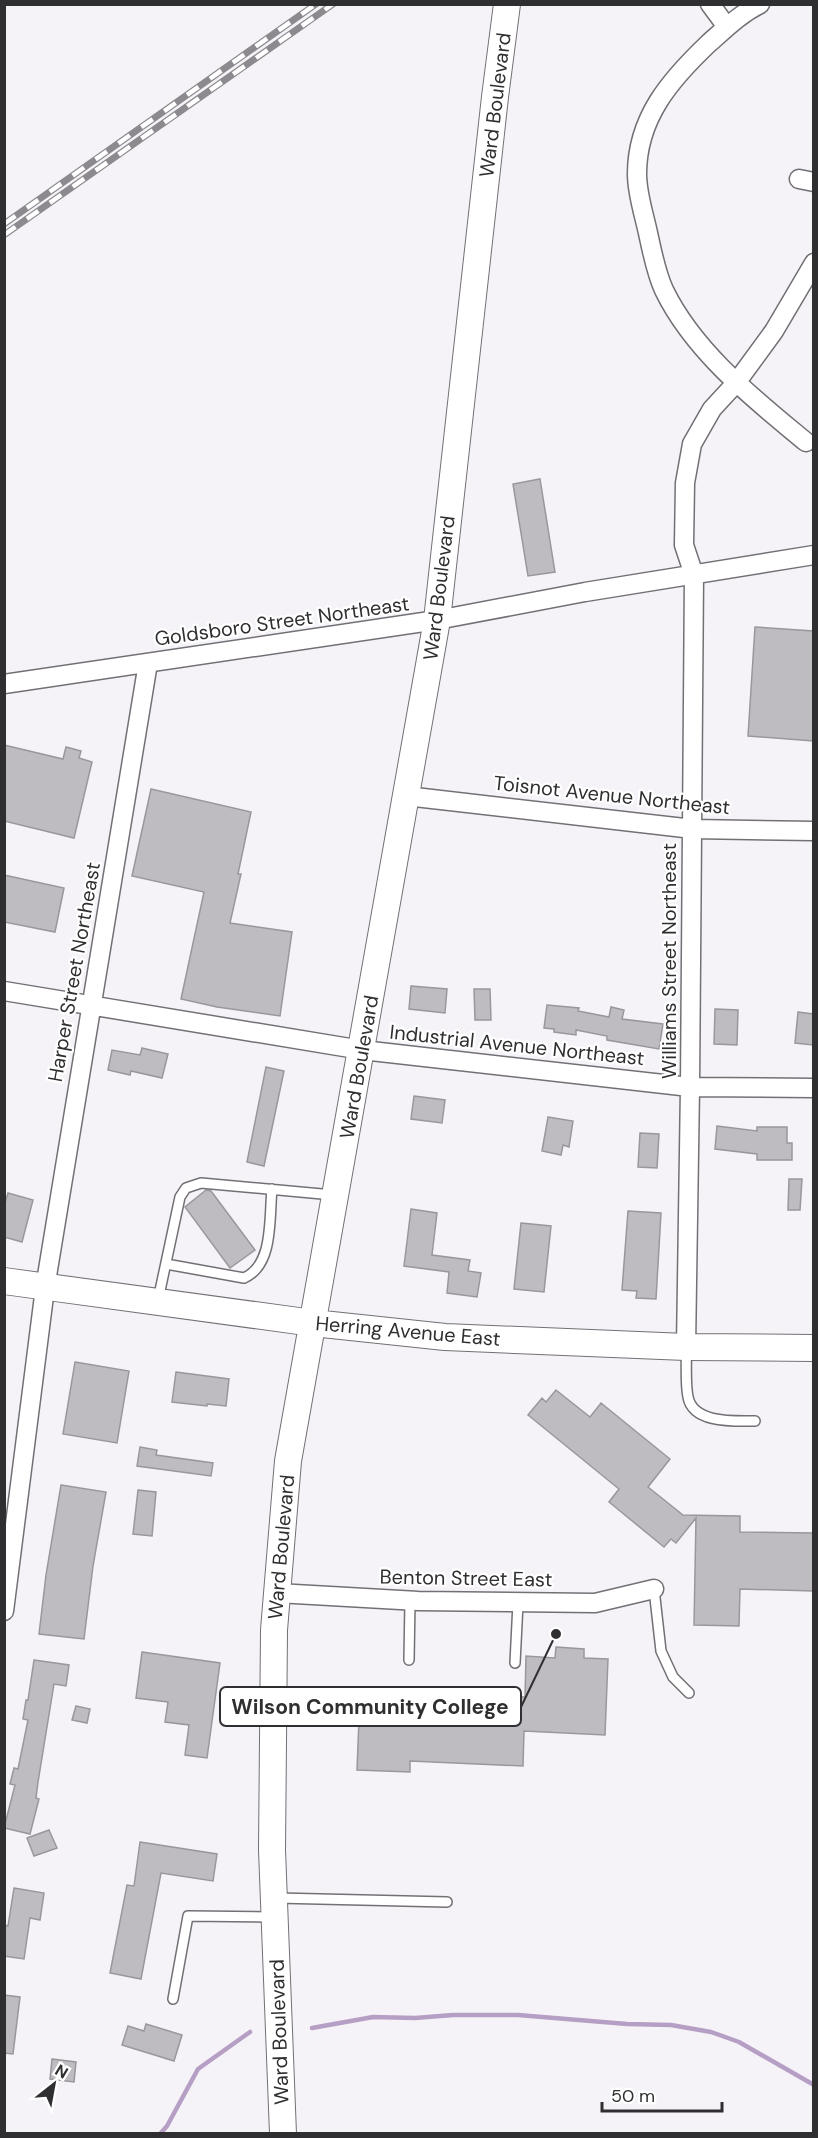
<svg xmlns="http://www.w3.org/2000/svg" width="818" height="2138" viewBox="0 0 818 2138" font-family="'DM Sans',sans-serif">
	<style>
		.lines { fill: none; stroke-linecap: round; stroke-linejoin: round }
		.stream { stroke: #b69fc4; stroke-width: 4.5 }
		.building { fill: #bfbcc1; stroke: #9a979c; stroke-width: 1.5 }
		.lane-casing { stroke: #737075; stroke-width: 12 }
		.street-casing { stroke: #737075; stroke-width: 21 }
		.secondary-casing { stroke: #737075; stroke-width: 28 }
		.lane { stroke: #fff; stroke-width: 9 }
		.street { stroke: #fff; stroke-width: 18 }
		.secondary { stroke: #fff; stroke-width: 26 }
		.rail-casing { stroke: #8c8a8e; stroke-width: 7 }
		.rail { stroke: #fff; stroke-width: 4.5; stroke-dasharray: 14; stroke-linecap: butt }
		.labels { text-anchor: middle; stroke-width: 4.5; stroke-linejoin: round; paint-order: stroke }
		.street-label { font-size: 20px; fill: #2f2e30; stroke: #fff }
		.leader { fill: none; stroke: #2f2e30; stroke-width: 2 }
		.callout-dot { fill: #2f2e30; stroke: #fff; stroke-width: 2 }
		.callout { fill: #fff; stroke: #2f2e30; stroke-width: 2 }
		.callout-label { font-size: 21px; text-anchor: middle; font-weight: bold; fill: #2f2e30 }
	</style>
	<rect width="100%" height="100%" fill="#f6f3f8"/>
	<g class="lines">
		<path class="stream" d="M312 2028 373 2017 415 2018 453 2015H518L627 2024 671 2025 711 2032 739 2042 814 2085
			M160 2134 167 2126 198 2069 250 2032"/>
	</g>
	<path class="building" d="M540 479 555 572 528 576 513 484Z
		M755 627 813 631V741L748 736Z
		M4 745 63 759 66 747 81 751 79 758 92 762 74 838 4 821Z
		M151 789 251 812 238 874H241L230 923 292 932 280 1016 217 1007 181 999 204 892 132 876Z
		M4 875 64 888 55 932 4 922Z
		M411 986 447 989 445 1013 409 1009Z
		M474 989H490L491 1020H475Z
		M547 1005 579 1008 578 1011 609 1017 611 1007 624 1010 622 1019 663 1024 659 1049 607 1040V1036L576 1030V1035L554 1032V1029L544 1028Z
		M715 1009 738 1010 737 1045 714 1044Z
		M798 1012 813 1014V1045L795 1043Z
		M142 1048 168 1054 162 1078 131 1071 130 1075 108 1070 112 1050 140 1055Z
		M266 1067 284 1071 264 1166 247 1162Z
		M414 1096 445 1100 442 1123 411 1119Z
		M548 1117 573 1121 569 1147 563 1145 561 1155 542 1151Z
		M717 1126 757 1131V1127H787V1143H792V1160H757V1154L715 1149Z
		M640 1133 659 1134 657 1168 638 1167Z
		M789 1179H802L800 1210H788Z
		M206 1190 211 1191 255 1250 230 1268 185 1207Z
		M8 1193 33 1200 22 1242 4 1237V1206Z
		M411 1209 437 1213 432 1255 470 1260 468 1271 481 1273 477 1297 447 1293 449 1272 404 1266Z
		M628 1211 661 1213 656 1299 636 1298 637 1291 622 1290Z
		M521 1223 551 1226 544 1292 514 1289Z
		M75 1362 129 1371 117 1443 63 1434Z
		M176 1372 229 1379 226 1406 207 1404V1406L172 1402Z
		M556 1390 590 1417 601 1403 670 1459 648 1487 683 1515 740 1516V1532L813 1533V1591L740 1589 739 1626 694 1625 696 1518 676 1543 671 1539 664 1547 609 1502 619 1489 528 1415 542 1398 546 1402Z
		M140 1447 157 1450 156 1455 213 1463 211 1476 137 1466Z
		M61 1485 106 1492 93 1566 84 1639 39 1634 46 1575Z
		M138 1490 156 1492 152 1536 133 1534Z
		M556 1647 584 1649V1658L608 1659 605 1735 524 1731 523 1766 410 1761V1772L357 1770 360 1694 499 1700V1696L525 1697 526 1656 555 1658Z
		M142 1652 220 1663 207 1758 185 1755 189 1725 165 1722 168 1702 136 1698Z
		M34 1660 69 1665 66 1686 54 1684 38 1782 36 1798 39 1799 30 1834 4 1828 15 1785 10 1784 14 1768 18 1769 28 1720 23 1719 26 1700H28Z
		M76 1706 90 1709 87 1723 72 1720Z
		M49 1830 57 1848 34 1856 27 1838Z
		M140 1842 217 1854 213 1881 161 1873 141 1979 110 1973 127 1885 134 1886Z
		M14 1888 44 1893 40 1920 30 1918 24 1959 4 1956V1925L8 1926Z
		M4 1995 20 1997 13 2054 4 2053Z
		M146 2024 182 2035 174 2061 122 2045 128 2026 144 2031Z
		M52 2059 76 2062 74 2082 50 2079Z"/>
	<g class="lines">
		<g class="lane-casing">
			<path id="lane" d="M166 1264 244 1278C274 1265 269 1218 272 1189
				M158 1300 180 1197 186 1188 201 1183 333 1195
				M686 1349C687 1364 685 1382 688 1397 693 1424 735 1421 755 1421
				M654 1589 661 1651 673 1677 689 1693
				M409 1660 410 1601
				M515 1663 518 1603
				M277 1898 447 1902
				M173 1999 188 1916 272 1917"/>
		</g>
		<g class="street-casing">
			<path id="street" d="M710 4 727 27
				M760 4C740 14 725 29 709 43 670 80 637 118 637 174 637 194 644 214 648 233 652 251 656 273 664 290 694 352 754 399 806 442
				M799 179 814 182
				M4 684 437 620 585 592 814 555
				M406 796 693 829 814 831
				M4 991 362 1050 690 1087 814 1088
				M686 1347 690 1087 694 575 684 545 685 483 692 444 712 409 736 383 774 331 814 263
				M277 1593 418 1601 595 1603 654 1589
				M4 1611 45 1288 148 663"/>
		</g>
		<g class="secondary-casing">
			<path id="secondary" d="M4 1281 313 1323 445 1337 686 1347 814 1348
				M283 2134 272 1850 274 1630 288 1461 437 620 495 97 507 4"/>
		</g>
		<use href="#lane" class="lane"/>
		<use href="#street" class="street"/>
		<use href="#secondary" class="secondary"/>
		<g class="rail-casing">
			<path id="rail" d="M4 224 316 4
				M4 235 333 4"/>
		</g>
		<use href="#rail" class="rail"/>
	</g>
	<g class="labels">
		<g class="street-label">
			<text transform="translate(495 105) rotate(-83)" y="7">Ward Boulevard</text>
			<text transform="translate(439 588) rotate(-83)" y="7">Ward Boulevard</text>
			<text transform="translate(282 621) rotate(-8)" y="7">Goldsboro Street Northeast</text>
			<text transform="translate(612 795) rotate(6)" y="7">Toisnot Avenue Northeast</text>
			<text transform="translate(669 961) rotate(-90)" y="7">Williams Street Northeast</text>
			<text transform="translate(74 972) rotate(-80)" y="7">Harper Street Northeast</text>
			<text transform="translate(517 1045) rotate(6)" y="7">Industrial Avenue Northeast</text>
			<text transform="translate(359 1067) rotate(-80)" y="7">Ward Boulevard</text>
			<text transform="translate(408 1331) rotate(5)" y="7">Herring Avenue East</text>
			<text transform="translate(281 1547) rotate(-85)" y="7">Ward Boulevard</text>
			<text transform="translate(466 1578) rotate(1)" y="7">Benton Street East</text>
			<text transform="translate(279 2032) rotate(-92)" y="7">Ward Boulevard</text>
		</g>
	</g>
	<path class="leader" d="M556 1634L521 1707"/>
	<circle class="callout-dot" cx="556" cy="1634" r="6"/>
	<rect class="callout" x="220" y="1687" width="301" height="39" rx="6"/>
	<g class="callout-label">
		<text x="370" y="1714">Wilson Community College</text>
	</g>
	<rect width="818" height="2138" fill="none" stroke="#2f2e30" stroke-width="12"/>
	<g transform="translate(54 2084) rotate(31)" stroke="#ffffff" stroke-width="4.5" paint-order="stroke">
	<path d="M0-4.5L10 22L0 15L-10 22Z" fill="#2f2e30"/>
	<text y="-9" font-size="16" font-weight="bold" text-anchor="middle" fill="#2f2e30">N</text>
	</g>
	<path d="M602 2102v9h120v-9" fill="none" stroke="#2f2e30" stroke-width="3"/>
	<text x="611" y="2102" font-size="18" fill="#2f2e30" stroke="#ffffff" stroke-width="4.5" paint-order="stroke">50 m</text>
</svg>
